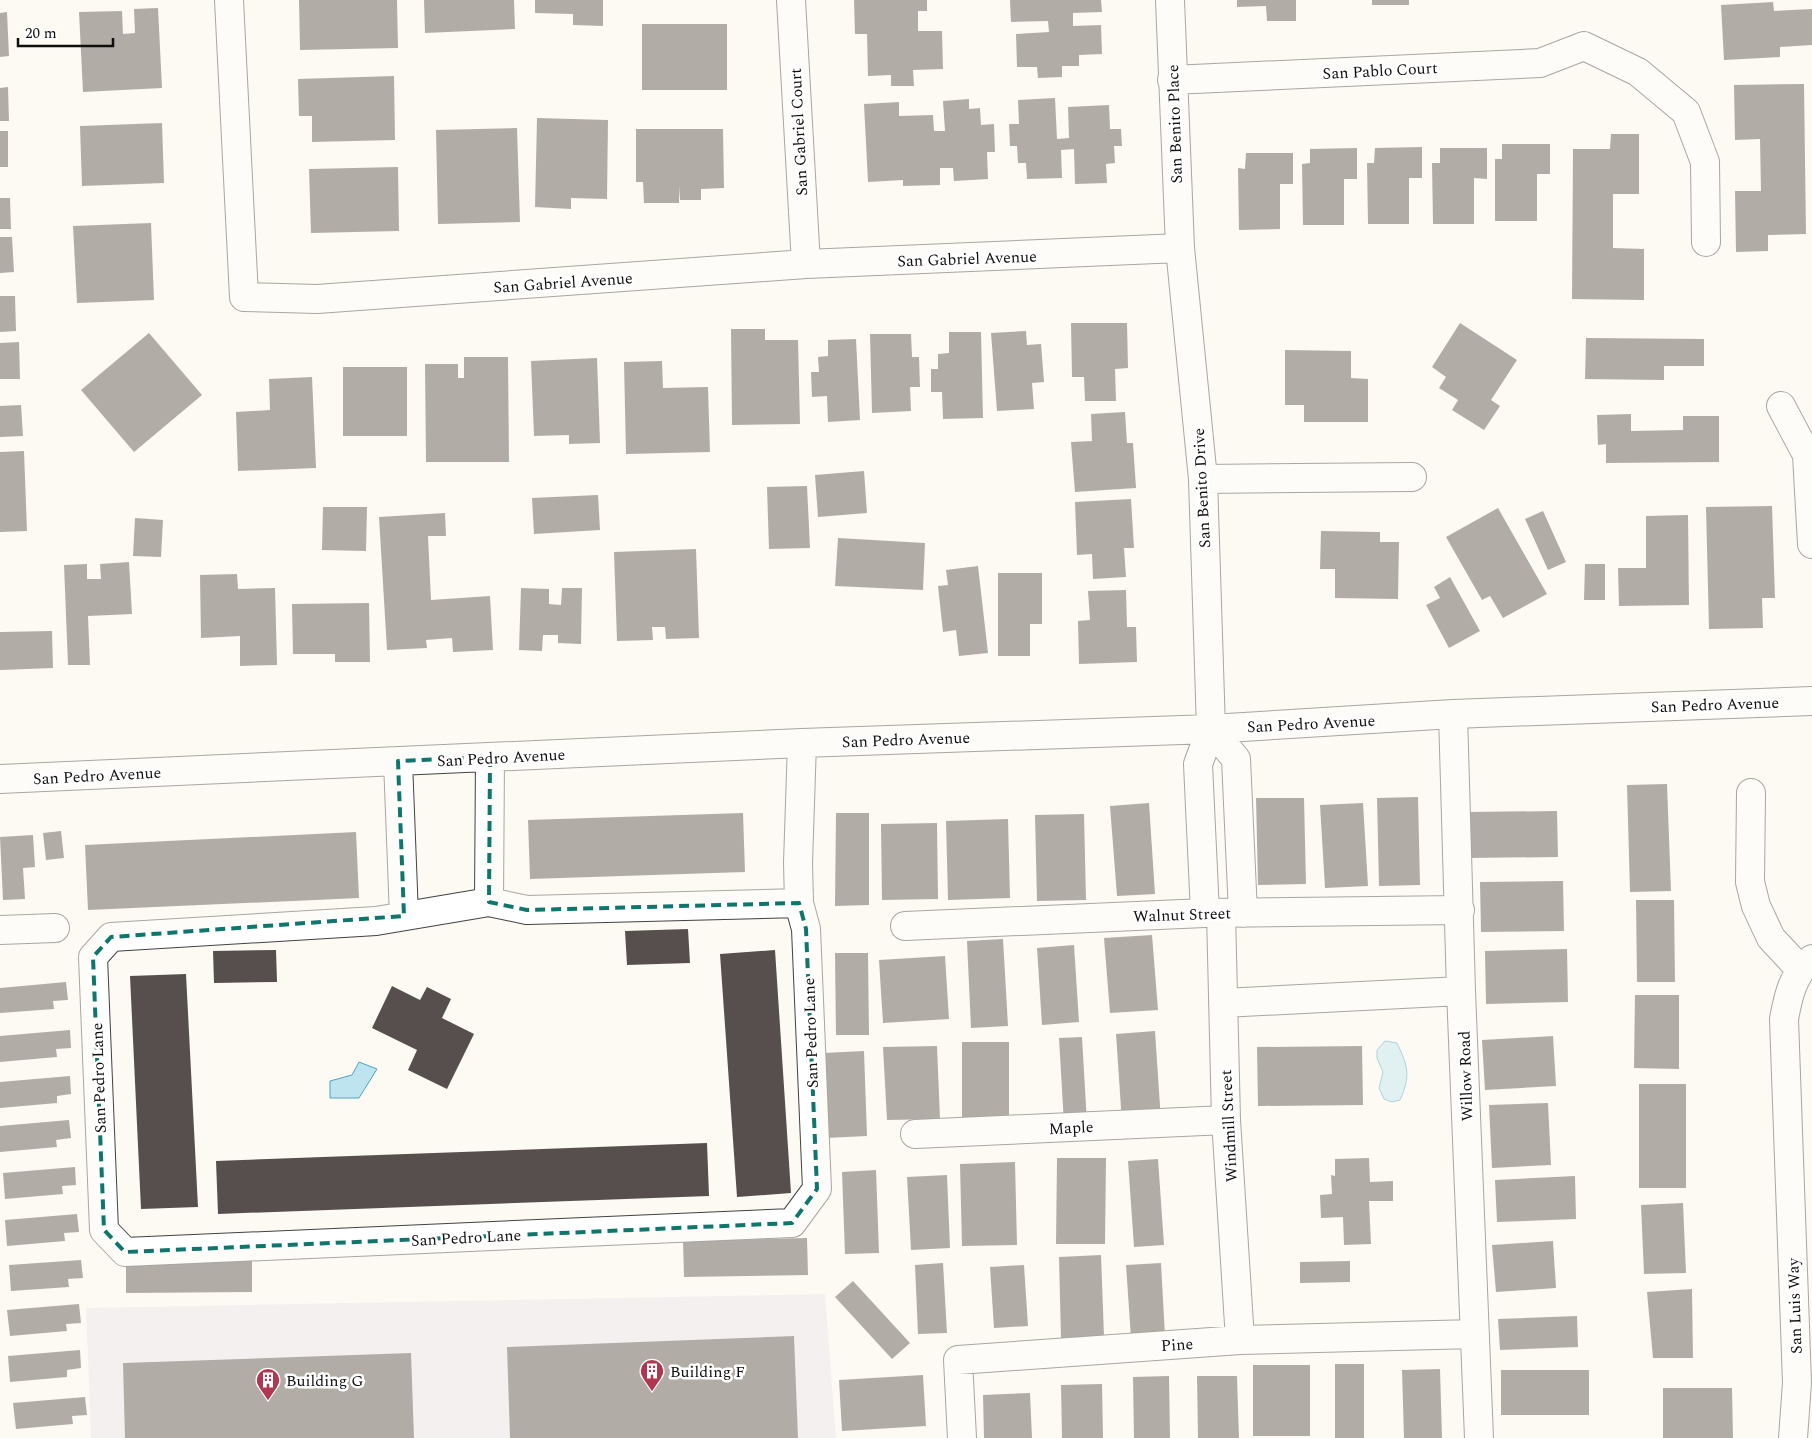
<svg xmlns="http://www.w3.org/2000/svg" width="1812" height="1438" viewBox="0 0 1812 1438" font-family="Spectral,serif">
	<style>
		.industrial { fill: #ebe5ed }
		.water { fill: #bee5ef; stroke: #4da4be }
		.building { fill: #574f4d }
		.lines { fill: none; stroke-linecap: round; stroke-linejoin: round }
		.minor-casing { stroke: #424242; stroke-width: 30 }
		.minor { stroke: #fff; stroke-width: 28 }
		.marked { fill: none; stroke: #0f766e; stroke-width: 4; stroke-dasharray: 10 6; stroke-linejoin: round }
		.labels { text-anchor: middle; stroke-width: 5; stroke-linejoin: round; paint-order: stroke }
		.street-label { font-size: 16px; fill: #0f0f0f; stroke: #fff }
		.poi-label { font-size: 16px; fill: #0f0f0f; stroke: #fff; text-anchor: start }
	</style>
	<rect width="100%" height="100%" fill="#fdfaf3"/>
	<path class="industrial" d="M825 1294 836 1438H91L86 1308Z"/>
	<path class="water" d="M1385 1041 1397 1043C1408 1066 1411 1076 1400 1100L1392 1102 1384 1099 1379 1088 1383 1072 1377 1058V1050Z
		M359 1062 377 1069 359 1098H330V1081L352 1075Z"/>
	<path class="building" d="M299 0H397L398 48 300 50Z
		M424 0H514L515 29 425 33Z
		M535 0H603V26L573 25V14L535 13Z
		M854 0H927V11H918V31H942L943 69 913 70 914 86H891V75L868 76 867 34H855Z
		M1010 0H1101L1102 12 1073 13V26L1101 25 1102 54 1079 55V66H1062V77L1038 78 1037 67H1017L1016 34 1049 32 1048 21 1011 22Z
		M1237 0H1296V21H1267L1266 6 1237 7Z
		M1372 0H1409V5H1372Z
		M1773 2 1774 11 1812 9V45L1780 47V57L1724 60 1721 5Z
		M158 8 162 88 83 92 79 12 122 11 123 34 135 33 134 9Z
		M7 12 9 56 0 57V13Z
		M642 24H727V90H642Z
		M394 76 395 140 312 142V116H299L298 79Z
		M1804 84 1806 234 1768 235V251L1736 252 1735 191H1761L1760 139 1735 140 1734 85Z
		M8 87 9 121H0V88Z
		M1055 98 1057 139 1069 138 1068 107 1109 105 1110 129H1121L1122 146H1114L1115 163 1106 164 1107 183 1075 184 1074 149 1061 150 1062 178 1027 179 1026 163H1018L1017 146H1010L1009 124H1019L1018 100Z
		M969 99V109L980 108 981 125 994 124 995 152H987L988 179 954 181 953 168H940V185L903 186V180L868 182 864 104 899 102V116L933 115 934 131H945L943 101Z
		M537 118 608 120 607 199 571 198V209L535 207Z
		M162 123 164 183 82 186 80 126Z
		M517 128 520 222 438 224 436 130Z
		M636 129H723L724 188 701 189V200H680L679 186V203H644L643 182H636Z
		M0 131H8V167H0Z
		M1611 134H1639V194H1613V248L1644 249V300L1572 299 1573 149H1610Z
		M1502 144H1550V174H1537V221H1495V159H1502Z
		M1422 147V178H1409V224H1368L1367 163H1374L1375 148Z
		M1357 148V179H1344V225H1303L1302 164 1310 163V149Z
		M1440 148H1487V179L1474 178V224H1433L1432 163H1440Z
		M1246 153H1293V184H1280V229L1239 230 1238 168 1245 169Z
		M398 167 399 231 311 233 309 169Z
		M0 198H10L11 229H0Z
		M151 223 154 300 77 303 73 226Z
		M0 237H12L14 272 0 273Z
		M0 296H15L16 331 0 332Z
		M1071 323H1127L1128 368 1115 369 1116 401H1085L1084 377H1072Z
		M1460 323 1517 360 1491 400 1500 406 1484 430 1452 410 1458 400 1439 388 1446 377 1432 367Z
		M731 329H765V340H798L800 424 732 425Z
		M1026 331 1027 345 1041 344 1044 382 1032 383 1034 409 997 411 991 333Z
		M949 332H981L983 418 943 419 942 392H931V369H938V354L949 353Z
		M149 333 202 395 134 452 81 390Z
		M870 334H911L912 357H919L920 387H910L911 411 872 413Z
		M1586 338 1704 339V366H1664V380L1585 379Z
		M856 339 860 420 828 422 827 396 812 397 811 372H819L818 357 828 356V340Z
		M19 342 20 379H0V343Z
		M1285 350 1351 351V378L1368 379V422H1304V405H1285Z
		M464 357H508L509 462H426L425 364H458V378H464Z
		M597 358 600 443 569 444V435L534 436 531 361Z
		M662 361 663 388 708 387 710 452 626 454 624 362Z
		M343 367H407V436H343Z
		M312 377 316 468 238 471 236 412 270 410 269 379Z
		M21 405 23 436 0 437V406Z
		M1125 412 1127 443H1133L1136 488 1075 492 1071 442 1092 441 1091 414Z
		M1631 414V431L1683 430V416H1719V462L1606 463V444L1598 445 1597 415Z
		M24 451 27 531 0 532V452Z
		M864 471 867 513 818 517 815 475Z
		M807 486 810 548 769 549 767 487Z
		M598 495 600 530 534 534 532 498Z
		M1131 499 1134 548H1124L1126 577 1093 579 1092 554 1077 555 1075 502Z
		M1772 506 1775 598H1762L1763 628 1709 629 1706 507Z
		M323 507H367L366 551 322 550Z
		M1498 508 1547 594 1503 618 1490 596 1482 600 1446 537Z
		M1543 511 1566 562 1548 570 1525 519Z
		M445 513 446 536H428L431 600 490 596 493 650 453 652 452 638 426 640 427 648 387 650 379 517Z
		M1688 515 1689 605 1619 606 1618 568H1646V516Z
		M135 518 163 520 161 557 133 556Z
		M1321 531 1380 532V542H1399L1398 599 1335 598V569H1320Z
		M838 538 925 543 923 590 835 586Z
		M696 549 699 638 666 639 665 627H652L653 640 617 641 614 552Z
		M129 562 132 614 88 616 90 665H68L64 565 87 564V579H101L100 564Z
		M1585 564H1605V600H1584Z
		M978 566 988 653 959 656 956 630 943 632 938 586 948 585 946 570Z
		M998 573H1042V624H1030V656H998Z
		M237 574 238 589 275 588 277 665 240 666V636L201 638 200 575Z
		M1450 577 1480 631 1449 648 1426 605 1440 598 1434 587Z
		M521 588 549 589V604L561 605 562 588H582L581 644 558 643V635H543L542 651 519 650Z
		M1126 590 1127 627H1136L1137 662 1079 664 1078 621 1090 620 1088 591Z
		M369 603 370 662H335V654H293L292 604Z
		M52 631 53 668 0 670V632Z
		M1667 784 1671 891 1630 892 1627 785Z
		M1418 797 1420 885 1379 886 1377 798Z
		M1256 798H1304L1306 884 1258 885Z
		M1149 803 1155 894 1117 896 1110 806Z
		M1363 803 1368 886 1325 888 1320 805Z
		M1557 811 1558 857 1470 858 1469 812Z
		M743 813 745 872 530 879 528 820Z
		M836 813H869V905L835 906Z
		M1084 814 1086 900 1037 901 1035 815Z
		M1008 819 1010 898 948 900 946 821Z
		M937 823 938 899 882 900 881 824Z
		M61 831 64 858 46 860 43 833Z
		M356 832 359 898 88 910 85 845Z
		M33 835 35 867 23 868 25 899 3 900 0 837Z
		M1563 881 1564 931 1481 932 1480 882Z
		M1636 900H1674L1675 982H1637Z
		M688 929 690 963 627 965 625 931Z
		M1152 935 1158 1010 1110 1013 1104 938Z
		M1003 939 1008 1026 971 1028 967 941Z
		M1074 945 1079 1022 1042 1025 1037 948Z
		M1567 949 1568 1002 1486 1004 1485 951Z
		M276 950 277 982 214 983 213 951Z
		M775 950 791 1193 737 1197 720 954Z
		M835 953H868L869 1035H836Z
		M945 956 949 1019 883 1023 879 960Z
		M186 974 198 1207 141 1209 130 976Z
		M66 982 68 1000 53 1001 54 1009 0 1013V988Z
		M392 986 420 1000 427 987 451 999 442 1018 474 1034 447 1089 408 1070 417 1050 372 1028Z
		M1635 995H1679V1069L1634 1068Z
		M70 1030 71 1048 56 1049 57 1057 0 1062V1036Z
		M1155 1031 1161 1121 1122 1123 1116 1034Z
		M1553 1036 1556 1086 1485 1090 1482 1040Z
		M1082 1037 1087 1123 1064 1124 1059 1038Z
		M962 1042H1009V1126H962Z
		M937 1046 940 1119 887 1120 883 1047Z
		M1362 1046 1363 1105 1258 1106 1257 1047Z
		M864 1051 867 1136 826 1138 823 1053Z
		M70 1076 71 1094 57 1096V1103L0 1108V1082Z
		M1639 1084H1686V1188H1639Z
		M1548 1103 1551 1165 1492 1168 1489 1105Z
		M69 1120 71 1138 56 1140 57 1147 0 1152V1126Z
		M707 1143 709 1196 218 1214 216 1161Z
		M1057 1158H1106L1105 1244H1056Z
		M1369 1158 1370 1182 1393 1181V1201H1369L1371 1244 1344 1245 1343 1217 1321 1218 1320 1195 1332 1194 1331 1175 1335 1176V1159Z
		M1158 1159 1164 1245 1134 1247 1128 1161Z
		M1015 1162 1017 1245 962 1246 960 1164Z
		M75 1167 76 1185 62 1186 63 1194 5 1199 3 1173Z
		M876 1170 879 1253 845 1254 842 1172Z
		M947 1175 950 1248 911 1250 907 1177Z
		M1575 1176 1576 1219 1497 1222 1495 1180Z
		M1683 1203 1686 1273 1644 1274 1641 1205Z
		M77 1214 79 1232 64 1233 65 1241 7 1246 5 1220Z
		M807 1238 808 1275 684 1277 683 1241Z
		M1553 1241 1556 1288 1496 1292 1492 1245Z
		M1101 1255 1104 1336 1061 1338 1059 1257Z
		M81 1260 83 1278 68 1279 69 1287 11 1291 9 1265Z
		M126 1261H252V1292L126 1293Z
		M1350 1261V1282L1300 1283V1262Z
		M943 1263 947 1333 918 1334 915 1265Z
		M1161 1263 1165 1336 1131 1338 1126 1265Z
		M1024 1265 1028 1326 994 1328 990 1267Z
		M853 1281 910 1343 892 1359 835 1297Z
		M1692 1289 1693 1358H1653L1647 1292Z
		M79 1304 81 1323 66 1324 67 1331 10 1336 7 1310Z
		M1577 1316 1578 1347 1500 1350 1498 1319Z
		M794 1336 798 1438H510L507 1347Z
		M80 1350 81 1368 67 1370V1377L10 1382 8 1356Z
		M411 1353 414 1438H125L123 1363Z
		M1335 1364H1364V1438H1335Z
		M1253 1365H1310V1436H1253Z
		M1440 1369 1442 1438H1404L1402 1370Z
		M1501 1370H1589V1415H1501Z
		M923 1375 926 1426 842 1431 839 1380Z
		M1169 1376 1170 1438H1134L1133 1377Z
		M1197 1376H1237L1239 1438H1198Z
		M1102 1384 1103 1438H1062L1061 1385Z
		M1663 1388H1732L1733 1438H1663Z
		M1030 1393 1032 1438H984L983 1395Z
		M85 1397 87 1415 72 1416 73 1424 16 1429 13 1403Z"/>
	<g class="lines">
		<g class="minor-casing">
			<path id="minor" d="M229 0 244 297 317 299 806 264 1180 248
				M791 0 806 264
				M1170 0 1180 248 1203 479 1211 729 1198 764 1205 913
				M1172 80 1540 63 1584 46 1638 72 1686 112 1705 162 1706 242
				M1781 406 1807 455 1812 544
				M1203 479 1412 477
				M1453 714 1461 991 1479 1438
				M1211 729 1236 759 1243 913
				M398 761 404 916
				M0 779 802 743 1211 729 1453 714 1812 701
				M1751 793 1750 882 1756 906 1771 938 1801 970
				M489 902 527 910 799 903 806 929 817 1189 792 1223 125 1252 104 1230 93 957 111 937 376 921Z
				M489 902 490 757
				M799 903 798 863 802 743
				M1221 913 1226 1120 1240 1340
				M905 926 1205 913 1460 910
				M0 930 55 928
				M1223 1003 1461 991
				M915 1134 1226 1120
				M962 1438 958 1360 1240 1340 1475 1334
				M1793 1438 1797 1383 1784 1019C1788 997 1793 973 1812 959"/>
		</g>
		<use href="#minor" class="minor"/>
	</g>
	<path d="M0 0H1812V1438H0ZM490 757 489 902 527 910 799 903 806 929 817 1189 792 1223 125 1252 104 1230 93 957 111 937 404 916 398 761Z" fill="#fdfaf3" fill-opacity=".55" fill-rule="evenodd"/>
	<path class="marked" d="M490 757 489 902 527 910 799 903 806 929 817 1189 792 1223 125 1252 104 1230 93 957 111 937 404 916 398 761Z"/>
	<defs>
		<g id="building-pin" transform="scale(1.25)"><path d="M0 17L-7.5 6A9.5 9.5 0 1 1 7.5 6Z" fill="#b03752" stroke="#fff"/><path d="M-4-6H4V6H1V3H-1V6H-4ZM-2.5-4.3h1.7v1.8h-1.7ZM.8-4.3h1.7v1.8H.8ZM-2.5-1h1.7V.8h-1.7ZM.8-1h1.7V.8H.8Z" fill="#fff"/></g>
	</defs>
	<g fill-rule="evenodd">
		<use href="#building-pin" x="652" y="1371"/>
		<use href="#building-pin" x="268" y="1380"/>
	</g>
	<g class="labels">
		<g class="street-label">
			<text transform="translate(1380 70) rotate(-3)" y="6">San Pablo Court</text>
			<text transform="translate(1174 124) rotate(-92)" y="6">San Benito Place</text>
			<text transform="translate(798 132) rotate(-93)" y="6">San Gabriel Court</text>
			<text transform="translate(967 258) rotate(-2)" y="6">San Gabriel Avenue</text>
			<text transform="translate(563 282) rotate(-4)" y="6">San Gabriel Avenue</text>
			<text transform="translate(1201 488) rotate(-93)" y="6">San Benito Drive</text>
			<text transform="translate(1715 704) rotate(-2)" y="6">San Pedro Avenue</text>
			<text transform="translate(1311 723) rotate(-3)" y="6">San Pedro Avenue</text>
			<text transform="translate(906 739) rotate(-2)" y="6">San Pedro Avenue</text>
			<text transform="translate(501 757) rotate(-3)" y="6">San Pedro Avenue</text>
			<text transform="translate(97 775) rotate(-3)" y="6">San Pedro Avenue</text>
			<text transform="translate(1182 914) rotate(-2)" y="6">Walnut Street</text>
			<text transform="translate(810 1033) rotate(-92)" y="6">San Pedro Lane</text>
			<text transform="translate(1465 1076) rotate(-92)" y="6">Willow Road</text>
			<text transform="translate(98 1078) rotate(-92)" y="6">San Pedro Lane</text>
			<text transform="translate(1228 1126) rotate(-93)" y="6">Windmill Street</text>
			<text transform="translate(1071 1127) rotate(-3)" y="6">Maple</text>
			<text transform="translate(466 1237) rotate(-3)" y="6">San Pedro Lane</text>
			<text transform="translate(1794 1306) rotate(-92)" y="6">San Luis Way</text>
			<text transform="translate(1177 1344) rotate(-4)" y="6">Pine</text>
		</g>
		<g class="poi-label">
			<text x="670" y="1377">Building F</text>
			<text x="286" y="1386">Building G</text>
		</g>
	</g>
	<path d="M18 38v8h95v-8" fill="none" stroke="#0f0f0f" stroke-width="2.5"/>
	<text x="25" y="38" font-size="15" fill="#0f0f0f" stroke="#ffffff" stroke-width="4" paint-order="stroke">20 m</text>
</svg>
